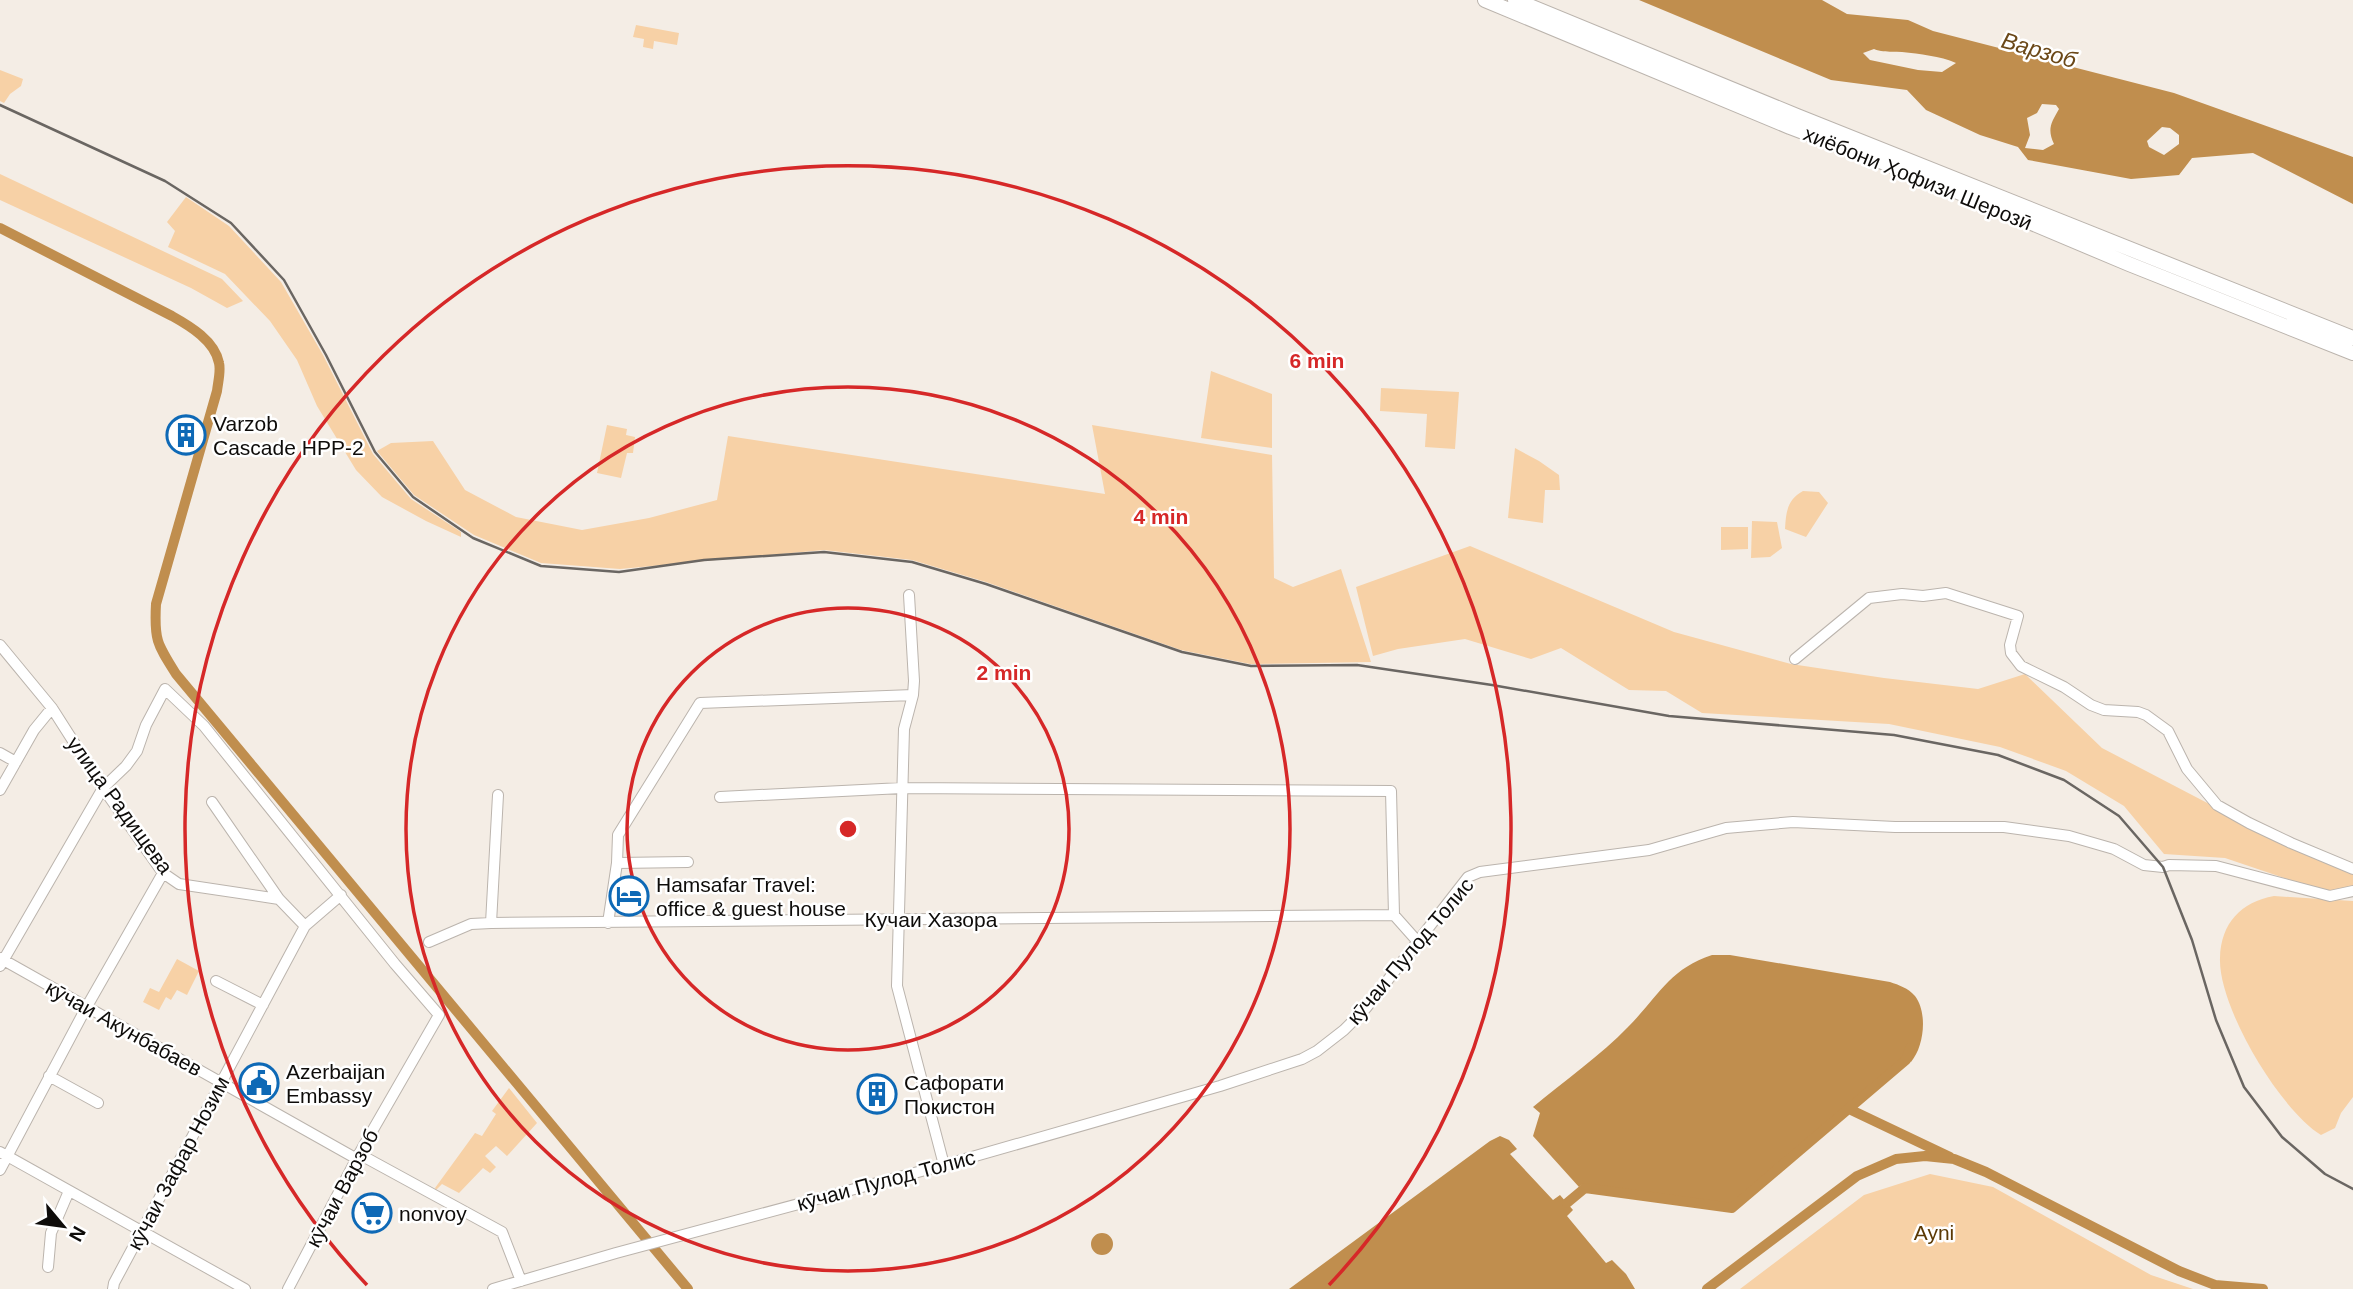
<svg xmlns="http://www.w3.org/2000/svg" width="2353" height="1289" viewBox="0 0 2353 1289" font-family="Helvetica,sans-serif">
	<style>
		.green { fill: #f7d1a6 }
		.water { fill: #c08e4e; fill-rule: evenodd }
		.lines { fill: none; stroke-linecap: round; stroke-linejoin: round }
		.canal { stroke: #c08e4e; stroke-width: 10 }
		.minor-casing { stroke: #bbb4ad; stroke-width: 12 }
		.major-casing { stroke: #bbb4ad; stroke-width: 16 }
		.minor { stroke: #fff; stroke-width: 10 }
		.major { stroke: #fff; stroke-width: 14 }
		.rail { stroke: #6a6662; stroke-width: 2.5 }
		.ring { fill: none; stroke: #d62828; stroke-width: 3.5 }
		.labels { text-anchor: middle; dominant-baseline: central; stroke-width: 5; stroke-linejoin: round; paint-order: stroke }
		.street-label { font-size: 21px; fill: #0e0c0a; stroke: #fff }
		.poi-label { font-size: 21px; fill: #0e0c0a; stroke: #fff; text-anchor: start }
		.park-label { font-size: 21px; fill: #5b3904; stroke: #fff }
		.water-label { font-size: 23px; font-style: italic; fill: #6b4818; stroke: #fff }
		.centre { fill: #d62828; stroke: #fff; stroke-width: 3.5 }
		.ring-label { font-size: 21px; text-anchor: middle; font-weight: bold; fill: #d62828; stroke: #fff; stroke-width: 5; stroke-linejoin: round; paint-order: stroke }
	</style>
	<rect width="100%" height="100%" fill="#f4ede5"/>
	<path class="green" d="M636,25L679,33L677,45L654,41L653,49L643,47L644,39L633,37Z
		M0,70L23,79L21,86L10,94L4,103L0,101Z
		M0,174L222,279L243,301L227,308L191,288L0,200Z
		M186,197L229,226L281,282L323,355L373,454L411,499L461,532V537L426,521L382,497L356,470L317,406L297,360L270,321L225,274L168,247L175,231L167,222Z
		M1211,371L1272,394V448L1201,438Z
		M1381,388L1459,392L1455,449L1425,447L1427,414L1380,411Z
		M607,425L627,429L626,435L635,437L633,453H627L621,478L597,473Z
		M1092,425L1272,455L1274,578L1293,587L1341,569L1371,662L1250,664L1181,650L986,582L912,560L824,550L620,569L541,563L474,535L414,495L377,451L391,443L433,441L465,490L516,517L582,530L649,518L717,500L728,436L1105,494Z
		M1515,448L1539,461L1559,475L1560,490H1545L1543,523L1508,518Z
		M1803,491L1819,492L1828,503L1806,537L1785,529C1786,512 1787,500 1803,491Z
		M1752,521L1777,522L1782,548L1770,557L1751,558Z
		M1721,527H1748V549L1721,550Z
		M1470,546L1674,632L1791,664L1884,678L1978,689L2025,674L2102,748L2215,807L2353,872V887L2329,893L2225,858L2164,854L2124,806L2066,771L2000,747L1889,724L1702,713L1666,691L1629,690L1561,648L1531,659L1465,639L1398,649L1373,656L1356,587Z
		M2274,896L2353,901V1097L2341,1113L2335,1128L2321,1135C2280,1110 2218,1007 2220,958C2221,923 2241,902 2274,896Z
		M177,959L199,971L187,995L177,990L171,1000L166,997L159,1010L143,1002L150,988L159,992Z
		M509,1088L537,1123L507,1156L496,1146L485,1156L496,1167L490,1173L483,1168L459,1193L442,1184L436,1190L435,1188L475,1133L482,1136L496,1114L492,1111Z
		M1930,1174L1993,1187L2151,1275L2193,1289H1740L1864,1195Z"/>
	<path class="water" d="M1639,0H1822L1847,14L1908,20L1933,31L2174,93L2353,157V204L2253,153L2192,158L2179,175L2131,179L2028,160L2018,147L1980,135L1926,110L1907,90L1831,80ZM1874,49C1884,53 1891,51 1902,52C1920,54 1940,56 1956,63L1942,72L1918,70L1870,60L1863,53ZM2042,104L2056,105L2059,109C2051,123 2047,129 2054,144L2043,150L2025,148L2030,135L2027,118L2037,113ZM2162,127L2170,128L2179,135V144L2164,155L2149,147L2147,141Z
		M1712,955H1730L1890,982C1899,985 1908,988 1915,996C1928,1013 1924,1047 1911,1062L1905,1058L1730,1205L1583,1184L1579,1187L1533,1136L1540,1113L1533,1107C1564,1081 1601,1055 1628,1027C1658,997 1669,969 1712,955Z
		M1500,1136L1509,1140L1517,1149L1510,1154L1553,1200L1560,1195L1573,1210L1567,1216L1606,1263L1612,1260L1626,1274L1635,1289H1289L1490,1141Z
		M1091 1244a11 11 0 1 1 22 0a11 11 0 1 1-22 0Z"/>
	<g class="lines">
		<path class="canal" d="M0,228L172,316C190,326 215,341 219,363C221,371 218,382 217,391L156,604C154,640 157,644 176,674L688,1289
			M1849,1109L1950,1157
			M1567,1203L1585,1188L1732,1208L1906,1060L1910,1048
			M1707,1289L1857,1176L1896,1159L1925,1156L1954,1159L1986,1172L2179,1271L2215,1285L2263,1289"/>
		<g class="minor-casing">
			<path id="minor" d="M909,595L914,681L913,695L904,729L897,986L944,1165
				M0,645L52,708L103,788L163,873L179,884L279,899
				M1795,659L1869,598L1902,594L1923,596L1946,593L2018,616L2010,645L2011,653L2021,666L2064,687L2091,705L2104,710L2138,712L2146,715L2168,731L2187,769L2217,805L2249,823L2291,843L2353,869
				M0,753L16,762
				M0,790L34,730L52,708
				M720,797L902,788L1391,791L1394,915L1418,942
				M212,802L279,899L305,926
				M617,863L688,862
				M491,923L498,795
				M608,923L617,863L618,835L700,703L913,695
				M429,942L471,924L491,923L1394,915
				M0,958L357,1159
				M0,966L103,788L126,766L137,751L146,725L165,689L204,726L395,964L439,1015L359,1154L288,1289
				M216,981L263,1005
				M49,1076L98,1103
				M0,1152L245,1289
				M359,1154L502,1232L521,1281
				M0,1170L86,1008L163,873
				M48,1267L51,1233L69,1191
				M113,1289L114,1283L305,926L341,895
				M493,1289L616,1253L944,1165L1220,1086L1302,1059L1317,1051L1344,1030L1366,1008L1468,877L1480,872L1649,850L1726,828L1793,822L1895,827H2004L2069,836L2114,849L2144,865L2163,867L2169,865L2216,866L2330,896L2353,891"/>
		</g>
		<g class="major-casing">
			<path id="major" d="M1485,0L1790,127L1927,179L2129,264L2353,353
				M1515,0L1797,116L2353,338"/>
		</g>
		<use href="#minor" class="minor"/>
		<use href="#major" class="major"/>
		<path class="rail" d="M0,105L165,181L231,223L284,280L326,355L375,452L413,497L473,538L541,566L619,572L704,560L824,552L912,562L986,584L1182,652L1251,666L1357,665L1492,685L1669,716L1894,735L1998,755L2064,780L2119,816L2163,867L2192,940L2216,1020L2244,1087L2282,1137L2325,1174L2353,1189"/>
	</g>
	<g class="ring">
		<circle cx="848" cy="829" r="221"/>
		<circle cx="848" cy="829" r="442"/>
		<path d="M367 1285A663 663 0 1 1 1329 1285"/>
	</g>
	<defs>
		<g id="building-ring" transform="scale(2.0125)"><circle r="9.5" fill="#fff" stroke="#0e69b6" stroke-width="1.5"/><path d="M-4-6H4V6H1V3H-1V6H-4ZM-2.5-4.3h1.7v1.8h-1.7ZM.8-4.3h1.7v1.8H.8ZM-2.5-1h1.7V.8h-1.7ZM.8-1h1.7V.8H.8Z" fill="#0e69b6"/></g>
		<g id="hotel-ring" transform="scale(2.0125)"><circle r="9.5" fill="#fff" stroke="#0e69b6" stroke-width="1.5"/><path d="M-6-4.5h1.5V1H6V5H4.5V3h-9V5H-6ZM-4 0a1.8 1.8 0 1 1 3.6 0ZM.5 0V-2.5h3Q6-2.5 6 0Z" fill="#0e69b6"/></g>
		<g id="civic-ring" transform="scale(2.0125)"><circle r="9.5" fill="#fff" stroke="#0e69b6" stroke-width="1.5"/><path d="M-.6-6.5H3V-4.5H.6V-3L4-1V1h2V6H-6V1h2V-1L-.6-3ZM-1.2 2.5V6h2.4V2.5Z" fill="#0e69b6"/></g>
		<g id="supermarket-ring" transform="scale(2.0125)"><circle r="9.5" fill="#fff" stroke="#0e69b6" stroke-width="1.5"/><path d="M-6-5.5h2.5l.6 2H6L4.5 2H-2.5L-4.4-4H-6ZM-1.5 3.2a1.3 1.3 0 1 0 .1 0ZM3 3.2a1.3 1.3 0 1 0 .1 0Z" fill="#0e69b6"/></g>
	</defs>
	<g fill-rule="evenodd">
		<use href="#building-ring" x="186" y="435"/>
		<use href="#hotel-ring" x="629" y="896"/>
		<use href="#civic-ring" x="259" y="1083"/>
		<use href="#building-ring" x="877" y="1094"/>
		<use href="#supermarket-ring" x="372" y="1213"/>
	</g>
	<g class="labels">
		<g class="street-label">
			<text transform="translate(1918 178) rotate(22)">хиёбони Ҳофизи Шерозӣ</text>
			<text transform="translate(120 805) rotate(54)">улица Радищева</text>
			<text x="931" y="919">Кучаи Хазора</text>
			<text transform="translate(1410 951) rotate(-50)">кӯчаи Пулод Толис</text>
			<text transform="translate(124 1028) rotate(29)">кӯчаи Акунбабаев</text>
			<text transform="translate(178 1163) rotate(-62)">кӯчаи Зафар Нозим</text>
			<text transform="translate(886 1180) rotate(-15)">кӯчаи Пулод Толис</text>
			<text transform="translate(342 1188) rotate(-62)">кӯчаи Варзоб</text>
		</g>
		<g class="poi-label">
			<text x="213" y="423">Varzob<tspan x="213" dy="24">Cascade HPP-2</tspan></text>
			<text x="656" y="884">Hamsafar Travel:<tspan x="656" dy="24">office &amp; guest house</tspan></text>
			<text x="286" y="1071">Azerbaijan<tspan x="286" dy="24">Embassy</tspan></text>
			<text x="904" y="1082">Сафорати<tspan x="904" dy="24">Покистон</tspan></text>
			<text x="399" y="1213">nonvoy</text>
		</g>
		<g class="park-label">
			<text x="1934" y="1232">Ayni</text>
		</g>
		<g class="water-label">
			<text transform="translate(2039 50) rotate(16)">Варзоб</text>
		</g>
	</g>
	<circle cx="848" cy="829" r="10" class="centre"/>
	<g class="ring-label">
		<text x="1317" y="368">6 min</text>
		<text x="1161" y="524">4 min</text>
		<text x="1004" y="680">2 min</text>
	</g>
	<g transform="translate(63 1226) rotate(119)" stroke="#ffffff" stroke-width="5" paint-order="stroke">
	<path d="M0-5L12 26L0 18L-12 26Z" fill="#0e0c0a"/>
	<text y="-10" font-size="19" font-weight="bold" text-anchor="middle" fill="#0e0c0a">N</text>
	</g>
</svg>
